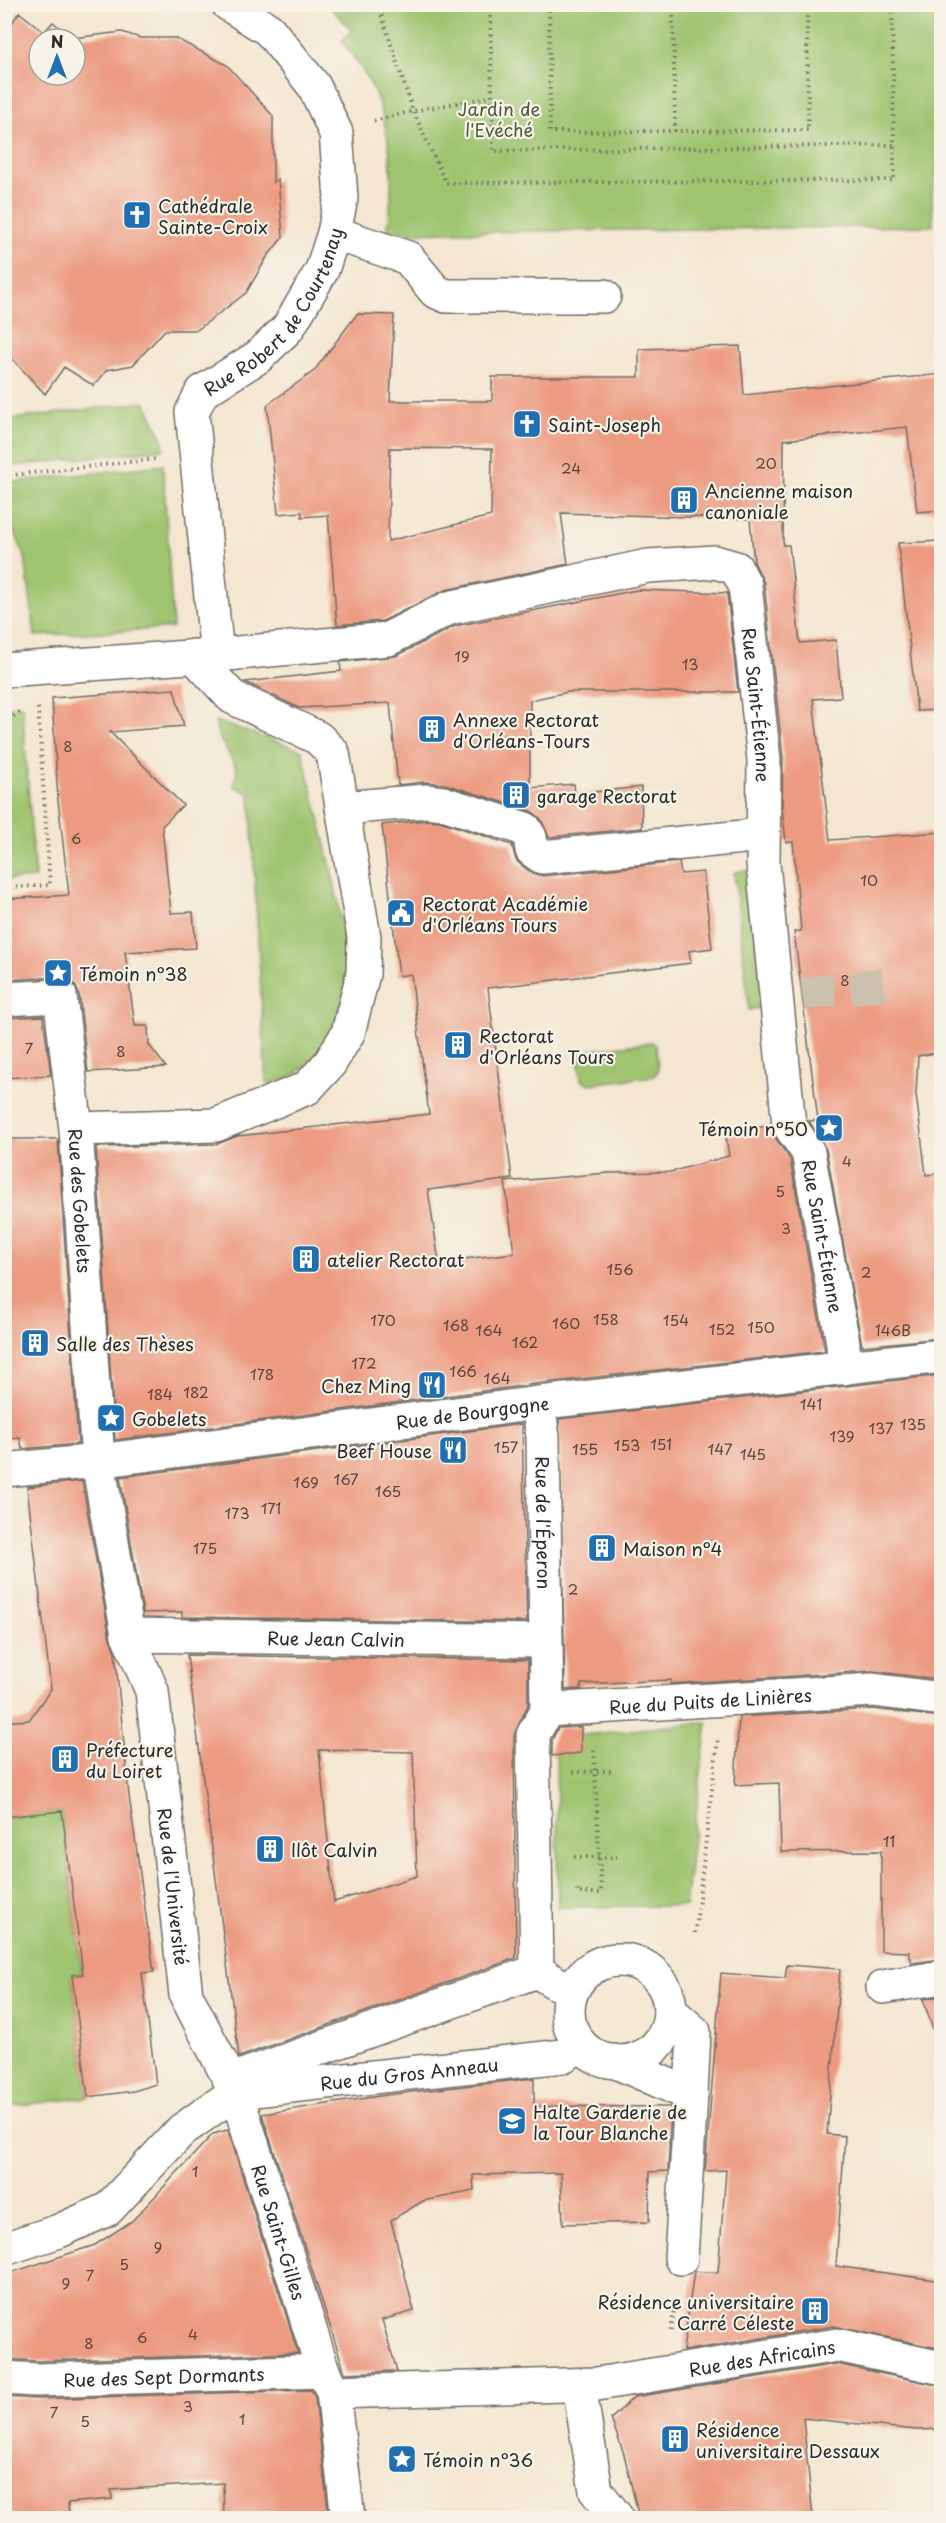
<svg xmlns="http://www.w3.org/2000/svg" width="946" height="2523" viewBox="0 0 946 2523" font-family="'Playpen Sans',sans-serif">
	<style>
		.green { fill: #9fc46f; stroke: #65784d; stroke-width: 1.5 }
		.building { fill: #ec9a80; fill-rule: evenodd }
		.lines { fill: none; stroke-linecap: round; stroke-linejoin: round }
		.minor-tunnel { stroke: #ccc1af; stroke-width: 33; stroke-dasharray: 33 16; stroke-linecap: butt }
		.minor-casing { stroke: #716c65; stroke-width: 36 }
		.path { stroke: #716c65; stroke-width: 4; stroke-dasharray: 1.5 4.5; stroke-linecap: butt }
		.minor { stroke: #fff; stroke-width: 33 }
		.labels { text-anchor: middle; dominant-baseline: central; stroke-width: 4.5; stroke-linejoin: round; paint-order: stroke }
		.number-label { font-size: 15px; fill: #5b4740 }
		.park-label { font-size: 18px; fill: #4e593f; stroke: #f7f3e8 }
		.poi-label { font-size: 18px; fill: #2b2b2b; stroke: #f7f3e8; text-anchor: start }
		.street-label { font-size: 18px; fill: #2b2b2b; stroke: #f7f3e8 }
	</style>
	<rect width="100%" height="100%" fill="#f7f3e8"/>
	<filter id="ink" filterUnits="userSpaceOnUse"><feTurbulence type="fractalNoise" baseFrequency=".0167" numOctaves="2"/><feDisplacementMap in="SourceGraphic" scale="12" xChannelSelector="R" yChannelSelector="G"/><feConvolveMatrix kernelMatrix="1 2 1 2 8 2 1 2 1" color-interpolation-filters="sRGB"/></filter>
	<filter id="wash" filterUnits="userSpaceOnUse"><feTurbulence type="fractalNoise" baseFrequency=".008" numOctaves="4" result="noise"/><feDisplacementMap in="SourceGraphic" scale="24" xChannelSelector="R" yChannelSelector="G"/><feGaussianBlur stdDeviation="1.35" result="paint"/><feColorMatrix in="noise" values="0 0 0 0 0 0 0 0 0 0 0 0 0 0 0 0 0 1.4 0 .05"/><feComposite in="paint" operator="in"/></filter>
	<g filter="url(#wash)">
		<rect width="100%" height="100%" fill="#f4e6d0"/>
		<path class="green" d="M328,5H932L941,88V164L938,165L932,193L933,226L387,233C395,184 393,129 370,83C363,68 351,54 342,41L352,30Z
			M145,402L162,437L164,449L5,467V420Z
			M163,465L173,628L35,636L25,557L15,533L5,518V483Z
			M22,706L35,878L5,880V707Z
			M215,721L302,750C316,807 332,863 341,921C345,943 349,966 345,989C342,1008 334,1024 325,1040C311,1066 296,1079 266,1084L250,794L234,786L237,769L218,735Z
			M746,870L750,873L762,1007L749,1010L734,872Z
			M652,1042L656,1046L658,1071L654,1076L590,1084L581,1080L578,1058L585,1051Z
			M707,1722L685,1906L558,1907L556,1738Z
			M62,1811L82,1974L72,1975L88,2097L5,2107L4,1817Z"/>
		<g id="blocks">
			<path class="building" d="M19,12L44,32L53,22L73,38L122,32L140,38H175L227,65L273,116V183L278,179L283,237L267,257L246,293L197,330H165L133,365L107,370L94,386L64,367L45,394L4,350V36ZM39,39H75V75H39Z
				M357,314L394,315L390,401H492V377H639V349L740,346L744,395L942,374V510L917,512L907,427L784,440L783,545H789L800,643L836,640L841,697L813,699L830,840L942,832V1052L918,1056L916,1094L926,1175L942,1173V1338L862,1346L826,1149L809,1121L818,1120L794,932L801,931L793,842H786L782,806L783,758L764,583L754,562L750,519L561,513L568,564L445,590L383,621L337,625L328,515L302,517V512L278,514L267,405L314,371ZM390,448L492,449L491,516L388,541Z
				M942,541V710L917,711L898,543Z
				M637,590L727,593L738,692H568L530,700V788L574,784L575,794L641,787L642,828L549,837L541,819L531,811L445,784L424,782L398,785L390,703L299,708L245,682L341,671L340,662L396,656L455,626Z
				M174,689L184,726L110,732L183,805L162,826L171,913L193,912L196,948L125,952L135,1026H148L149,1045L166,1067L88,1072L79,994L75,985L60,977L4,980V899L69,895L58,800L52,698Z
				M426,820L439,821L512,845L516,860L521,865L532,873L543,876L679,862L681,874L703,872L712,948L689,951L691,963L488,988L512,1179L428,1190L439,1262L514,1253L505,1182L608,1173L670,1172L729,1156L725,1131L770,1126L774,1136L790,1159L825,1351L536,1384L115,1440L96,1147L217,1144L238,1136L429,1114L411,974L399,976L382,825Z
				M43,1016L51,1075L4,1078V1018Z
				M4,1139H58L78,1444L22,1449L20,1438L4,1439Z
				M942,1375V1680L872,1671L670,1684L671,1680L581,1684V1689L565,1690L559,1419Z
				M522,1424L527,1622L182,1617V1612L143,1613L120,1477Z
				M82,1481L110,1638L115,1652L129,1796L154,1972L142,1973L156,2084L134,2091L88,2097L72,1975L83,1974L62,1811L4,1817V1722L29,1720L51,1689L27,1487Z
				M187,1655L528,1660V1705L514,1735L516,1958L239,2057ZM319,1750L413,1752L417,1876L334,1902Z
				M872,1709L942,1717V1959L912,1963L909,1952L881,1951V1851L781,1852L779,1783L735,1785L739,1717Z
				M581,1727V1753L552,1756V1740L558,1728Z
				M787,1965L840,1969L827,2134L845,2136L836,2266L942,2281V2349L834,2326L683,2351L694,2271L718,2273L726,2170L705,2171L721,1973L785,1978Z
				M942,1996V2029L933,2030L923,1999Z
				M534,2078V2106L671,2107L668,2171L650,2172L649,2222L563,2224L561,2173L473,2175L474,2191L423,2201L391,2220L414,2311L382,2320L397,2371L345,2373L262,2114L386,2095Z
				M228,2130L298,2353L36,2361L4,2359V2275L95,2245L132,2221L213,2134Z
				M836,2364L942,2386V2429L916,2430L803,2418L813,2518H639L624,2454L611,2419L634,2397Z
				M311,2390L315,2397L329,2518H224L223,2483L111,2490L112,2499L68,2503L69,2518H4V2397L37,2399Z"/>
		</g>
	</g>
	<g filter="url(#ink)">
		<use href="#blocks" fill-opacity="0" stroke="#716c65" stroke-width="1.5"/>
		<g class="lines">
			<path class="minor-tunnel" d="M802,994L890,983"/>
			<g class="minor-casing">
				<g id="minor">
					<path d="M334,233L408,258L435,291L446,296H604"/>
					<path id="s1" d="M217,655L192,412L202,392L258,357L288,328L322,270L334,233L341,198L336,133L314,86L269,30L228,4"/>
					<path id="s2" d="M4,670L217,655L388,639L449,608L648,566L715,562L736,568L745,585L764,760L763,864L789,1125L808,1152L843,1343L844,1368"/>
					<path d="M342,808L426,801L443,803L525,829L530,837L532,850L542,857L763,835"/>
					<path id="s3" d="M4,999L60,996L76,1129L98,1461L128,1635L152,1691L186,1995L236,2092L323,2371L333,2392L597,2384L837,2345L942,2368"/>
					<path d="M76,1129L216,1125L307,1088L330,1063L348,1033L363,974L364,937L333,753L318,738L232,697L194,656"/>
					<path id="s4" d="M538,1403L543,1437L547,1710L873,1690L942,1699"/>
					<path id="s5" d="M4,1470L98,1461L538,1403L942,1356"/>
					<path id="s6" d="M128,1635L544,1641"/>
					<path d="M547,1710L533,1735L537,1971L556,1983"/>
					<circle cx="619" cy="2011" r="51"/>
					<path d="M883,1987L942,1977"/>
					<path d="M670,2011L694,2032L691,2095"/>
					<path d="M614,2061L691,2095L681,2258"/>
					<path d="M231,2080L537,1971"/>
					<path id="s7" d="M4,2249L59,2231L108,2209L182,2130L236,2092L563,2056L581,2045"/>
					<path id="s8" d="M4,2378L36,2380L323,2371"/>
					<path d="M579,2385L596,2491L617,2518"/>
					<path d="M333,2392L348,2518"/>
				</g>
			</g>
			<path class="path" d="M378,4L413,111L446,183L894,180V145
				M490,4L493,151L894,145L892,4
				M549,4L550,132L808,130L807,4
				M673,4L675,131
				M374,121L413,111L490,97
				M4,476L156,459
				M4,724L21,711
				M4,888L50,885L38,708
				M573,1772L613,1771
				M574,1857H617
				M577,1890V1893H601L594,1749H597
				M695,1933L718,1739
				M671,2331L676,2297"/>
			<use href="#minor" class="minor"/>
		</g>
	</g>
	<defs>
		<g id="church-square" transform="scale(1.5)"><rect x="-9" y="-9" width="18" height="18" rx="4" fill="#1f6fb2" stroke="#f7f3e8"/><path d="M-1.2-6h2.4v3.5h3.3v2.4h-3.3V6h-2.4V-.1h-3.3v-2.4h3.3Z" fill="#fff"/></g>
		<g id="building-square" transform="scale(1.5)"><rect x="-9" y="-9" width="18" height="18" rx="4" fill="#1f6fb2" stroke="#f7f3e8"/><path d="M-4-6H4V6H1V3H-1V6H-4ZM-2.5-4.3h1.7v1.8h-1.7ZM.8-4.3h1.7v1.8H.8ZM-2.5-1h1.7V.8h-1.7ZM.8-1h1.7V.8H.8Z" fill="#fff"/></g>
		<g id="civic-square" transform="scale(1.5)"><rect x="-9" y="-9" width="18" height="18" rx="4" fill="#1f6fb2" stroke="#f7f3e8"/><path d="M-.6-6.5H3V-4.5H.6V-3L4-1V1h2V6H-6V1h2V-1L-.6-3ZM-1.2 2.5V6h2.4V2.5Z" fill="#fff"/></g>
		<g id="sight-square" transform="scale(1.5)"><rect x="-9" y="-9" width="18" height="18" rx="4" fill="#1f6fb2" stroke="#f7f3e8"/><path d="M0-6L1.8-2.2L6-1.7L2.9 1.2L3.7 5.4L0 3.3L-3.7 5.4L-2.9 1.2L-6-1.7L-1.8-2.2Z" fill="#fff"/></g>
		<g id="restaurant-square" transform="scale(1.5)"><rect x="-9" y="-9" width="18" height="18" rx="4" fill="#1f6fb2" stroke="#f7f3e8"/><path d="M-5-6h1v4h1v-4h1v4h1v-4h1v5L-1.5 .5V6h-2V.5L-5-1ZM5-6V6H3V1.5H1.5Q1.5-4 5-6Z" fill="#fff"/></g>
		<g id="school-square" transform="scale(1.5)"><rect x="-9" y="-9" width="18" height="18" rx="4" fill="#1f6fb2" stroke="#f7f3e8"/><path d="M0-5L7-2L0 1L-7-2ZM-4 1L0 2.5L4 1V4Q0 6-4 4Z" fill="#fff"/></g>
	</defs>
	<g fill-rule="evenodd">
		<use href="#church-square" x="137" y="215"/>
		<use href="#church-square" x="527" y="424"/>
		<use href="#building-square" x="684" y="500"/>
		<use href="#building-square" x="432" y="729"/>
		<use href="#building-square" x="516" y="795"/>
		<use href="#civic-square" x="401" y="913"/>
		<use href="#sight-square" x="58" y="973"/>
		<use href="#building-square" x="458" y="1045"/>
		<use href="#sight-square" x="829" y="1128"/>
		<use href="#building-square" x="306" y="1259"/>
		<use href="#building-square" x="35" y="1343"/>
		<use href="#restaurant-square" x="432" y="1385"/>
		<use href="#sight-square" x="111" y="1418"/>
		<use href="#restaurant-square" x="453" y="1450"/>
		<use href="#building-square" x="602" y="1548"/>
		<use href="#building-square" x="65" y="1759"/>
		<use href="#building-square" x="270" y="1849"/>
		<use href="#school-square" x="512" y="2121"/>
		<use href="#building-square" x="815" y="2311"/>
		<use href="#building-square" x="675" y="2439"/>
		<use href="#sight-square" x="402" y="2459"/>
	</g>
	<g class="labels">
		<g class="number-label">
			<text x="766" y="462">20</text>
			<text x="571" y="467">24</text>
			<text x="462" y="655">19</text>
			<text x="690" y="663">13</text>
			<text x="68" y="745">8</text>
			<text x="76" y="837">6</text>
			<text x="869" y="879">10</text>
			<text x="845" y="979">8</text>
			<text x="29" y="1047">7</text>
			<text x="121" y="1050">8</text>
			<text x="847" y="1160">4</text>
			<text x="780" y="1190">5</text>
			<text x="786" y="1227">3</text>
			<text x="620" y="1268">156</text>
			<text x="866" y="1271">2</text>
			<text x="606" y="1318">158</text>
			<text x="383" y="1319">170</text>
			<text x="676" y="1319">154</text>
			<text x="566" y="1322">160</text>
			<text x="456" y="1324">168</text>
			<text x="761" y="1326">150</text>
			<text x="722" y="1328">152</text>
			<text x="489" y="1329">164</text>
			<text x="893" y="1329">146B</text>
			<text x="525" y="1341">162</text>
			<text x="364" y="1362">172</text>
			<text x="463" y="1370">166</text>
			<text x="262" y="1373">178</text>
			<text x="497" y="1377">164</text>
			<text x="196" y="1391">182</text>
			<text x="160" y="1393">184</text>
			<text x="811" y="1403">141</text>
			<text x="913" y="1423">135</text>
			<text x="881" y="1427">137</text>
			<text x="842" y="1435">139</text>
			<text x="661" y="1443">151</text>
			<text x="627" y="1444">153</text>
			<text x="506" y="1446">157</text>
			<text x="585" y="1448">155</text>
			<text x="720" y="1448">147</text>
			<text x="753" y="1453">145</text>
			<text x="346" y="1478">167</text>
			<text x="306" y="1481">169</text>
			<text x="388" y="1490">165</text>
			<text x="271" y="1507">171</text>
			<text x="237" y="1512">173</text>
			<text x="205" y="1547">175</text>
			<text x="573" y="1588">2</text>
			<text x="889" y="1840">11</text>
			<text x="195" y="2170">1</text>
			<text x="158" y="2246">9</text>
			<text x="124" y="2263">5</text>
			<text x="90" y="2274">7</text>
			<text x="66" y="2282">9</text>
			<text x="193" y="2333">4</text>
			<text x="142" y="2336">6</text>
			<text x="89" y="2342">8</text>
			<text x="188" y="2405">3</text>
			<text x="54" y="2411">7</text>
			<text x="242" y="2418">1</text>
			<text x="85" y="2420">5</text>
		</g>
		<g class="park-label">
			<text x="499" y="108">Jardin de<tspan x="499" dy="21">l'Evéché</tspan></text>
		</g>
		<g class="poi-label">
			<text x="158" y="205">Cathédrale<tspan x="158" dy="21">Sainte-Croix</tspan></text>
			<text x="548" y="424">Saint-Joseph</text>
			<text x="705" y="490">Ancienne maison<tspan x="705" dy="21">canoniale</tspan></text>
			<text x="453" y="719">Annexe Rectorat<tspan x="453" dy="21">d'Orléans-Tours</tspan></text>
			<text x="537" y="795">garage Rectorat</text>
			<text x="422" y="903">Rectorat Académie<tspan x="422" dy="21">d'Orléans Tours</tspan></text>
			<text x="79" y="973">Témoin n°38</text>
			<text x="479" y="1035">Rectorat<tspan x="479" dy="21">d'Orléans Tours</tspan></text>
			<text x="808" y="1128" text-anchor="end">Témoin n°50</text>
			<text x="327" y="1259">atelier Rectorat</text>
			<text x="56" y="1343">Salle des Thèses</text>
			<text x="411" y="1385" text-anchor="end">Chez Ming</text>
			<text x="132" y="1418">Gobelets</text>
			<text x="432" y="1450" text-anchor="end">Beef House</text>
			<text x="623" y="1548">Maison n°4</text>
			<text x="86" y="1749">Préfecture<tspan x="86" dy="21">du Loiret</tspan></text>
			<text x="291" y="1849">Ilôt Calvin</text>
			<text x="533" y="2111">Halte Garderie de<tspan x="533" dy="21">la Tour Blanche</tspan></text>
			<text x="794" y="2301" text-anchor="end">Résidence universitaire<tspan x="794" dy="21">Carré Céleste</tspan></text>
			<text x="696" y="2429">Résidence<tspan x="696" dy="21">universitaire Dessaux</tspan></text>
			<text x="423" y="2459">Témoin n°36</text>
		</g>
		<g class="street-label">
			<text stroke="none"><textPath href="#s1" startOffset="378">Rue Robert de Courtenay</textPath></text>
			<text stroke="none"><textPath href="#s2" startOffset="886">Rue Saint-Étienne</textPath></text>
			<text stroke="none"><textPath href="#s3" startOffset="262">Rue des Gobelets</textPath></text>
			<text stroke="none"><textPath href="#s2" startOffset="1426">Rue Saint-Étienne</textPath></text>
			<text stroke="none"><textPath href="#s5" startOffset="472">Rue de Bourgogne</textPath></text>
			<text stroke="none"><textPath href="#s4" startOffset="120">Rue de l'Éperon</textPath></text>
			<text stroke="none"><textPath href="#s6" startOffset="208">Rue Jean Calvin</textPath></text>
			<text stroke="none"><textPath href="#s4" startOffset="471">Rue du Puits de Linières</textPath></text>
			<text stroke="none"><textPath href="#s3" startOffset="957">Rue de l'Université</textPath></text>
			<text stroke="none"><textPath href="#s7" startOffset="460">Rue du Gros Anneau</textPath></text>
			<text stroke="none"><textPath href="#s3" startOffset="1322">Rue Saint-Gilles</textPath></text>
			<text stroke="none"><textPath href="#s3" startOffset="1922">Rue des Africains</textPath></text>
			<text stroke="none"><textPath href="#s8" startOffset="160">Rue des Sept Dormants</textPath></text>
		</g>
	</g>
	<rect width="946" height="2523" fill="none" stroke="#f7f3e8" stroke-width="24"/>
	<g transform="translate(57 57)"><circle r="28" fill="#f7f3e8" stroke="#a5a39c" stroke-width="1.5"/>
	<path d="M0-4.5L10 22L0 15L-10 22Z" fill="#1f6fb2"/>
	<text y="-9" font-size="16" font-weight="bold" text-anchor="middle" fill="#2b2b2b">N</text>
	</g>
</svg>
